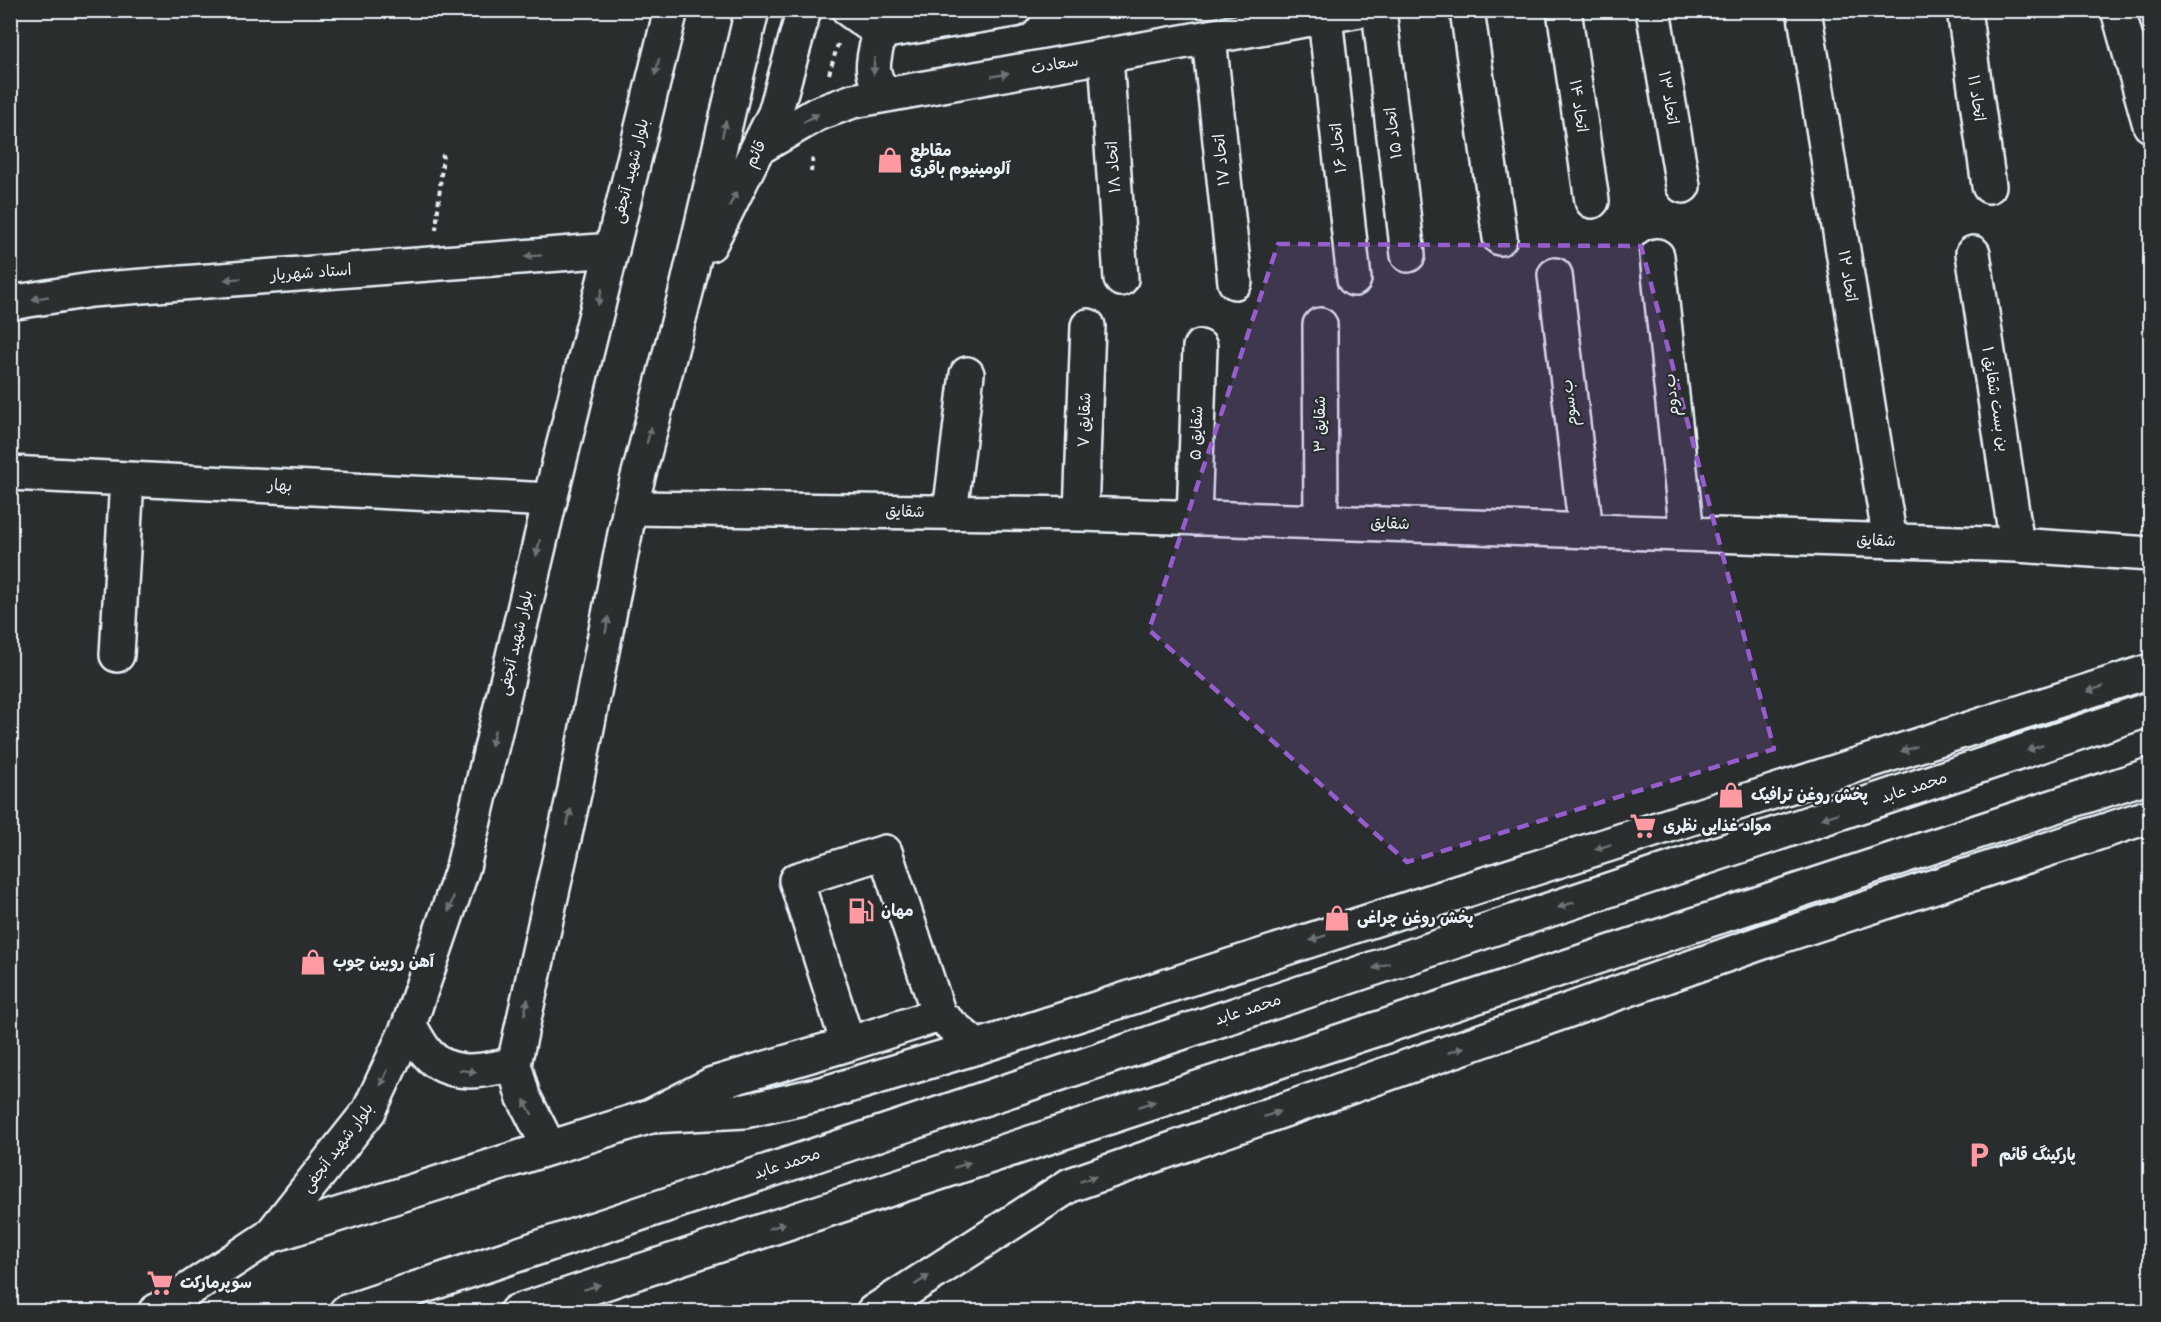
<svg xmlns="http://www.w3.org/2000/svg" width="2161" height="1322" viewBox="0 0 2161 1322" font-family="'Balsamiq Sans','Playpen Sans Arabic',sans-serif">
	<style>
		.lines { fill: none; stroke-linecap: round; stroke-linejoin: round }
		.minor-casing { stroke: #e8f1f8; stroke-width: 38 }
		.major-casing { stroke: #e8f1f8; stroke-width: 38 }
		.path { stroke: #e8f1f8; stroke-width: 4; stroke-dasharray: 4.5 4.5; stroke-linecap: butt }
		.minor { stroke: #2a2d2e; stroke-width: 33 }
		.major { stroke: #2a2d2e; stroke-width: 33 }
		.oneway { fill: #6c7275 }
		.marked { fill: #965dcd; fill-opacity: 0.2; stroke: #965dcd; stroke-width: 4.5; stroke-dasharray: 12 8; stroke-linejoin: round }
		.labels { text-anchor: middle; dominant-baseline: central; stroke-width: 4.5; stroke-linejoin: round; paint-order: stroke }
		.street-label { font-size: 16px; fill: #e8f1f8; stroke: #2a2d2e }
		.poi-label { font-size: 16px; font-weight: bold; fill: #e8f1f8; stroke: #2a2d2e; text-anchor: start }
	</style>
	<rect width="100%" height="100%" fill="#2a2d2e"/>
	<filter id="ink" filterUnits="userSpaceOnUse"><feTurbulence type="fractalNoise" baseFrequency=".0167" numOctaves="2"/><feDisplacementMap in="SourceGraphic" scale="12" xChannelSelector="R" yChannelSelector="G"/><feConvolveMatrix kernelMatrix="1 2 1 2 8 2 1 2 1" color-interpolation-filters="sRGB"/></filter>
	<g filter="url(#ink)">
		<g class="lines">
			<g class="minor-casing">
				<path id="minor" d="M849,10L880,32L1014,10
					M1379,10L1408,255
					M1467,10L1500,238
					M1564,10L1592,201
					M1653,10L1683,186
					M1804,10L1890,541
					M1964,10L1989,186
					M2118,10L2150,125
					M1325,17L1354,279
					M880,32C874,58 866,74 887,95
					M1209,38L1235,282
					M1106,56L1121,279
					M760,147L817,114L853,101L1360,10
					M1973,253L2017,545
					M1657,256L1687,534
					M1555,275L1586,531
					M10,303L91,290L612,250
					M1320,325L1321,522
					M10,473L550,500
					M630,508L1081,514L2017,545L2150,554
					M950,513L967,374
					M1081,514L1088,326
					M1194,518L1200,347
					M117,655L127,479
					M848,1044L939,1015
					M651,1116L713,1084L848,1044L796,880L885,852L939,1015L977,1047"/>
			</g>
			<g class="major-casing">
				<path id="major" d="M710,244L775,113L804,10
					M409,1025C415,1034 420,1045 427,1053C449,1079 485,1071 514,1064
					M549,1147L523,1096L514,1064L575,789L630,508L687,288L752,10
					M270,1236L369,1111L409,1025L463,867L550,500L671,10
					M155,1312L270,1236L651,1116L745,1111L825,1093L977,1047L2150,671
					M346,1312L2150,709
					M516,1312L2150,775
					M873,1312L1070,1185L1766,941L2150,816"/>
			</g>
			<path class="path" d="M829,74L838,44
				M811,172L813,155
				M436,230L443,154"/>
			<use href="#minor" class="minor"/>
			<use href="#major" class="major"/>
		</g>
		<defs><path id="oneway-solid" d="M-6-.8H1V-3.2L6.5 0L1 3.2V.8H-6Z" transform="scale(1.5)"/></defs>
		<g class="oneway">
			<use href="#oneway-solid" transform="translate(874 66) rotate(93)"/>
			<use href="#oneway-solid" transform="translate(657 67) rotate(104)"/>
			<use href="#oneway-solid" transform="translate(1000 75) rotate(-10)"/>
			<use href="#oneway-solid" transform="translate(811 118) rotate(-28)"/>
			<use href="#oneway-solid" transform="translate(724 129) rotate(-77)"/>
			<use href="#oneway-solid" transform="translate(733 199) rotate(-63)"/>
			<use href="#oneway-solid" transform="translate(533 256) rotate(176)"/>
			<use href="#oneway-solid" transform="translate(233 279) rotate(176)"/>
			<use href="#oneway-solid" transform="translate(600 297) rotate(104)"/>
			<use href="#oneway-solid" transform="translate(40 298) rotate(170)"/>
			<use href="#oneway-solid" transform="translate(649 435) rotate(-75)"/>
			<use href="#oneway-solid" transform="translate(538 548) rotate(103)"/>
			<use href="#oneway-solid" transform="translate(607 625) rotate(-79)"/>
			<use href="#oneway-solid" transform="translate(2095 689) rotate(162)"/>
			<use href="#oneway-solid" transform="translate(493 738) rotate(103)"/>
			<use href="#oneway-solid" transform="translate(2035 748) rotate(162)"/>
			<use href="#oneway-solid" transform="translate(1909 749) rotate(162)"/>
			<use href="#oneway-solid" transform="translate(1830 816) rotate(162)"/>
			<use href="#oneway-solid" transform="translate(569 817) rotate(-77)"/>
			<use href="#oneway-solid" transform="translate(1603 847) rotate(162)"/>
			<use href="#oneway-solid" transform="translate(451 904) rotate(109)"/>
			<use href="#oneway-solid" transform="translate(1566 905) rotate(162)"/>
			<use href="#oneway-solid" transform="translate(1318 938) rotate(162)"/>
			<use href="#oneway-solid" transform="translate(1381 966) rotate(162)"/>
			<use href="#oneway-solid" transform="translate(526 1007) rotate(-78)"/>
			<use href="#oneway-solid" transform="translate(1456 1050) rotate(-19)"/>
			<use href="#oneway-solid" transform="translate(468 1071) rotate(7)"/>
			<use href="#oneway-solid" transform="translate(384 1078) rotate(115)"/>
			<use href="#oneway-solid" transform="translate(1147 1104) rotate(-18)"/>
			<use href="#oneway-solid" transform="translate(528 1107) rotate(-119)"/>
			<use href="#oneway-solid" transform="translate(1272 1114) rotate(-19)"/>
			<use href="#oneway-solid" transform="translate(962 1165) rotate(-18)"/>
			<use href="#oneway-solid" transform="translate(1088 1179) rotate(-19)"/>
			<use href="#oneway-solid" transform="translate(777 1226) rotate(-18)"/>
			<use href="#oneway-solid" transform="translate(922 1280) rotate(-33)"/>
			<use href="#oneway-solid" transform="translate(592 1287) rotate(-18)"/>
		</g>
	</g>
	<path class="marked" d="M1278,244L1641,246L1774,749L1407,862L1149,630Z"/>
	<defs>
		<g id="shop-bare" transform="scale(2.07)"><path d="M-5-2.5h2.3a2.7 3.5 0 0 1 5.4 0H5L5.5 6h-11ZM-1.5-2.5h3a1.5 2.3 0 0 0-3 0Z" fill="#ff9aa2" stroke="#2a2d2e" stroke-width="2.5" paint-order="stroke"/></g>
		<g id="supermarket-bare" transform="scale(2.07)"><path d="M-6-5.5h2.5l.6 2H6L4.5 2H-2.5L-4.4-4H-6ZM-1.5 3.2a1.3 1.3 0 1 0 .1 0ZM3 3.2a1.3 1.3 0 1 0 .1 0Z" fill="#ff9aa2" stroke="#2a2d2e" stroke-width="2.5" paint-order="stroke"/></g>
		<g id="fuel-bare" transform="scale(2.07)"><path d="M-5.5-6h7V0h2V4h1.3V-2.5L3-4.5l.8-.8L6-3V5H2.5V1h-1V6h-7ZM-4.2-4.7v3.2H.2V-4.7Z" fill="#ff9aa2" stroke="#2a2d2e" stroke-width="2.5" paint-order="stroke"/></g>
		<g id="parking-bare" transform="scale(2.07)"><path d="M-3.5-5.5H1a3.5 3.5 0 0 1 0 7H-1V5.5H-3.5ZM-1-3.4V-.6H.8a1.4 1.4 0 0 0 0-2.8Z" fill="#ff9aa2" stroke="#2a2d2e" stroke-width="2.5" paint-order="stroke"/></g>
	</defs>
	<g fill-rule="evenodd">
		<use href="#shop-bare" x="890" y="160"/>
		<use href="#shop-bare" x="1731" y="795"/>
		<use href="#supermarket-bare" x="1643" y="826"/>
		<use href="#fuel-bare" x="861" y="911"/>
		<use href="#shop-bare" x="1337" y="918"/>
		<use href="#shop-bare" x="313" y="962"/>
		<use href="#parking-bare" x="1979" y="1155"/>
		<use href="#supermarket-bare" x="160" y="1283"/>
	</g>
	<g class="labels">
		<g class="street-label">
			<text transform="translate(1055 65) rotate(-10)">سعادت</text>
			<text transform="translate(1668 98) rotate(80)">اتحاد ۱۳</text>
			<text transform="translate(1976 98) rotate(82)">اتحاد ۱۱</text>
			<text transform="translate(1578 106) rotate(82)">اتحاد ۱۴</text>
			<text transform="translate(1394 133) rotate(-97)">اتحاد ۱۵</text>
			<text transform="translate(1339 148) rotate(-96)">اتحاد ۱۶</text>
			<text transform="translate(756 154) rotate(-63)">قائم</text>
			<text transform="translate(1222 160) rotate(-96)">اتحاد ۱۷</text>
			<text transform="translate(1114 167) rotate(-94)">اتحاد ۱۸</text>
			<text transform="translate(631 171) rotate(-76)">بلوار شهید آنجفی</text>
			<text transform="translate(311 273) rotate(-4)">استاد شهریار</text>
			<text transform="translate(1847 276) rotate(81)">اتحاد ۱۲</text>
			<text transform="translate(1672 395) rotate(-96)">ب.دوم</text>
			<text transform="translate(1995 399) rotate(81)">بن بست شقایق ۱</text>
			<text transform="translate(1570 403) rotate(-97)">ب.سوم</text>
			<text transform="translate(1085 420) rotate(-88)">شقایق ۷</text>
			<text transform="translate(1320 424) rotate(-90)">شقایق ۳</text>
			<text transform="translate(1197 433) rotate(-88)">شقایق ۵</text>
			<text transform="translate(280 486) rotate(3)">بهار</text>
			<text transform="translate(905 512) rotate(1)">شقایق</text>
			<text transform="translate(1390 524) rotate(2)">شقایق</text>
			<text transform="translate(1876 541) rotate(2)">شقایق</text>
			<text transform="translate(516 643) rotate(-77)">بلوار شهید آنجفی</text>
			<text transform="translate(1914 788) rotate(-18)">محمد عابد</text>
			<text transform="translate(1248 1010) rotate(-18)">محمد عابد</text>
			<text transform="translate(338 1148) rotate(-53)">بلوار شهید آنجفی</text>
			<text transform="translate(787 1164) rotate(-18)">محمد عابد</text>
		</g>
		<g class="poi-label">
			<text x="910" y="151">مقاطع<tspan x="910" dy="18">آلومینیوم باقری</tspan></text>
			<text x="1751" y="795">پخش روغن ترافیک</text>
			<text x="1663" y="826">مواد غذایی نظری</text>
			<text x="881" y="911">مهان</text>
			<text x="1357" y="918">پخش روغن چراغی</text>
			<text x="333" y="962">آهن روبین چوب</text>
			<text x="1999" y="1155">پارکینگ قائم</text>
			<text x="180" y="1283">سوپرمارکت</text>
		</g>
	</g>
	<rect width="2161" height="1322" fill="none" stroke="#2a2d2e" stroke-width="36"/>
	<rect x="18" y="18" width="2125" height="1286" fill="none" stroke="#e8f1f8" stroke-width="2" filter="url(#ink)"/>
</svg>
